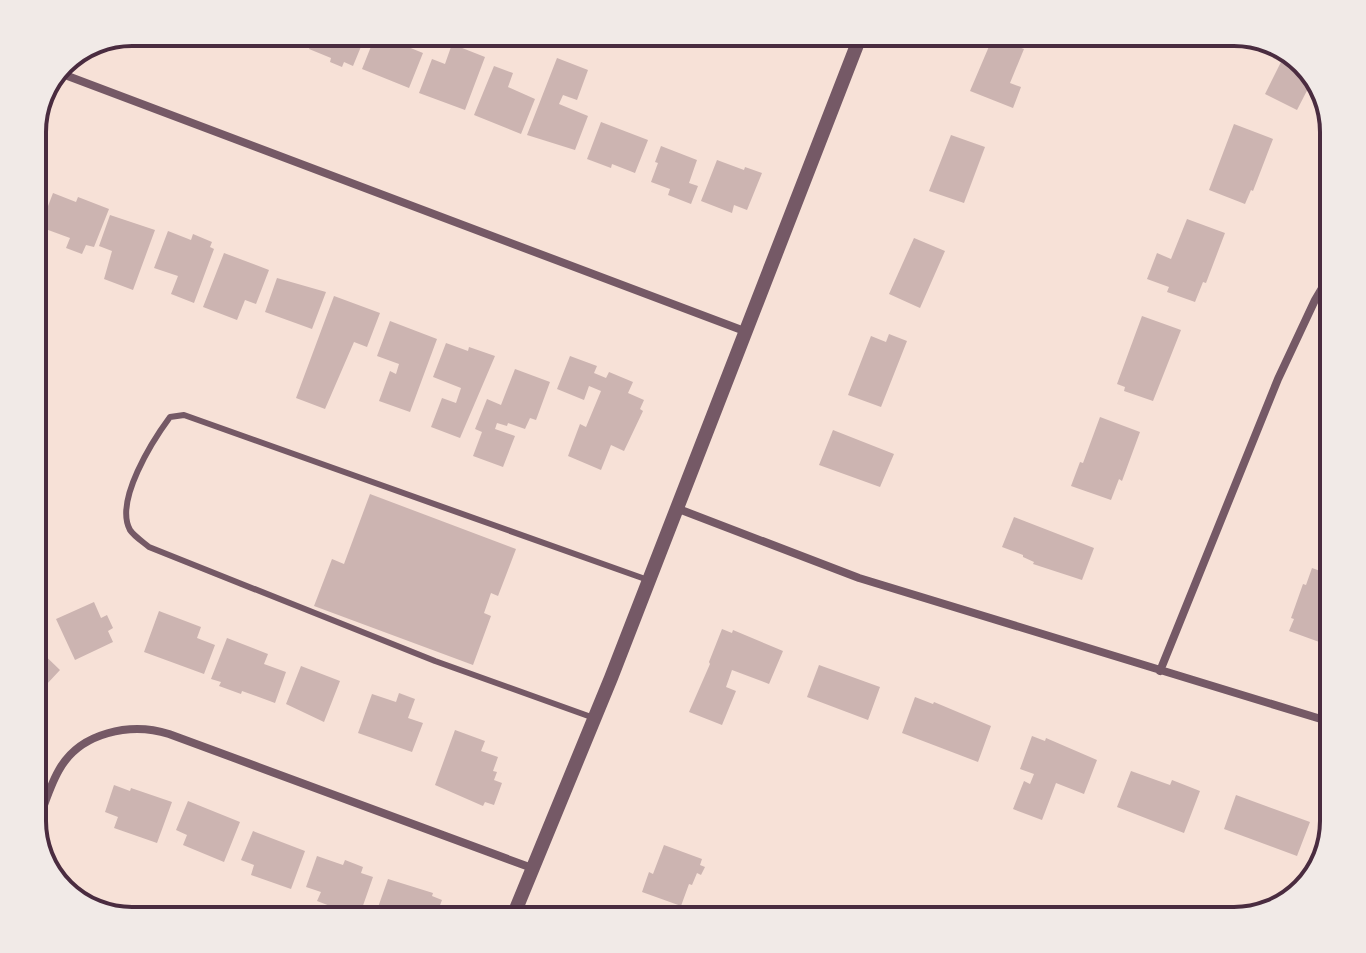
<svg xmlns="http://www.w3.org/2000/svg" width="1366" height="953" viewBox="0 0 1366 953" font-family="'IBM Plex Serif',serif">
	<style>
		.building { fill: #ccb4b1 }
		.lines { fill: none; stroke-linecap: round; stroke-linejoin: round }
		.service { stroke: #755966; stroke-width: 6 }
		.minor { stroke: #755966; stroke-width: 8 }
		.tertiary { stroke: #755966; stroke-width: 14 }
		.rim { fill: none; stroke: #4a2c40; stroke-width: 4 }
	</style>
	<rect width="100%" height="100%" fill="#f7e1d7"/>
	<path class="building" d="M266,32H303L298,45Z
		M315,32H367L353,66L344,62L342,67L330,62L331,58L309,49Z
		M376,34L423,53L409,88L362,69Z
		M993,37L1024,49L1010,83L1021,87L1013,108L970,91Z
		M452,44L485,57L465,110L419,93L432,59L445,64Z
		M1279,46L1290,49L1314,77L1297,110L1265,94L1281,62L1273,58Z
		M557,58L588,70L577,100L563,95L559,104L588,116L575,150L527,135Z
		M494,66L513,73L508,87L535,99L521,134L474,115Z
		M601,122L648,140L635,173L612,164L611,168L587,159Z
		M1234,124L1273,139L1253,191L1251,190L1245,204L1209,190Z
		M951,135L985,147L964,203L929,191Z
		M661,146L697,160L689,183L698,186L691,204L668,195L670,189L651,182L658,163L655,162Z
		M717,160L744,170L745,167L762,173L747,210L734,205L732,213L701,201Z
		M32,180L42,184L33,210H32Z
		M53,193L76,202L78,197L109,209L94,247L86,245L82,254L66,248L70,238L40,227Z
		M110,215L155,230L133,290L104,279L112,251L99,246Z
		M1187,219L1225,233L1206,283L1203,282L1195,302L1167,292L1169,287L1147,279L1157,253L1171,259Z
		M168,231L191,240L193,234L212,242L210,247L214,249L194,303L171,294L178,276L154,268Z
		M914,238L945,251L920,308L889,294Z
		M224,253L269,270L256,304L245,300L237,320L203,307Z
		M277,278L326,292L312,329L265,312Z
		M334,296L380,313L367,347L354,342L325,409L296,398Z
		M1142,316L1181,330L1153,401L1124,391L1125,387L1117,384Z
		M390,321L437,339L410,412L379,401L390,371L396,374L399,364L377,356Z
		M889,334L907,341L881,407L848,395L871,336L886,342Z
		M446,343L468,351L469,347L495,356L460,438L431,427L442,398L456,403L461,388L433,377Z
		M570,356L597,366L594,373L606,378L609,372L633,382L628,393L644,400L640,409L643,411L624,451L611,445L601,470L568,456L580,424L586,427L601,391L589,386L584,400L557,389Z
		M515,369L550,382L536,420L530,418L525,429L508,423L507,426L497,423L495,429L515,436L503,467L473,456L482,432L475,429L487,399L501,405Z
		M1100,417L1140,432L1122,481L1119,479L1111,500L1071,486L1080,462L1083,463Z
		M833,430L894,454L880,487L819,465Z
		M370,494L516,549L498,596L491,593L484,613L491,616L473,665L314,606L332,559L344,564Z
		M1014,517L1094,548L1082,580L1033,564L1034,562L1023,557V555L1002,547Z
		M1312,568L1334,576V610L1322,643L1289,631L1294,619L1291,618L1303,584L1306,585Z
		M94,602L101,618L107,615L113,628L108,631L113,642L75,660L56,619Z
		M159,611L201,627L197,638L215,645L204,674L144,652Z
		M722,629L732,633L733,630L783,651L769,684L732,670L726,687L736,691L722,725L689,712L710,664L709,662Z
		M227,638L268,654L264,664L286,672L275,703L242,691L241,694L219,686L221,682L211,679Z
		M32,643L60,670L32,700Z
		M819,665L880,687L868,720L807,697Z
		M301,666L340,681L324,722L286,704Z
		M399,693L415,699L408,718L423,723L412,752L358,733L372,694L396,702Z
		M915,697L933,704L934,702L991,726L978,762L902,733Z
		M455,730L485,741L481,751L498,757L493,771L497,772L494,780L502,783L494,805L485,802L483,806L435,785Z
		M1032,736L1045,741L1046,738L1097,760L1084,794L1056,783L1042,820L1013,809L1024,781L1030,784L1034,774L1020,769Z
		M1131,771L1170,785L1172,780L1200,791L1184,833L1117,807Z
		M114,785L130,791L131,788L172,802L157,843L114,828L118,817L105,812Z
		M1236,795L1310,822L1297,856L1224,829Z
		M188,801L240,822L224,862L183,845L187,835L176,830Z
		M253,831L305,851L291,889L251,875L254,865L241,860Z
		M664,845L702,859L700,865L705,867L701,875L697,873L692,885L689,884L681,906L642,892L649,872L653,874Z
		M317,856L343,865L345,860L363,867L361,873L373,877L359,917L317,901L321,892L306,887Z
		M388,879L433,893L432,896L442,900L434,921H388L390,914L377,910Z
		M85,895L125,909L122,918L81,905Z"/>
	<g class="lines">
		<path class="service" d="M594,718L435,661L149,547C143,542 134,536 130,530C114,501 153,440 170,417L184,415L648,580"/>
		<path class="minor" d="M57,72L747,332
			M676,508L859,578L1334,723
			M1160,671L1278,379L1315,300L1334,268
			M34,833C42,813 48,789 59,770C80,732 131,722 169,734L532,868"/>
		<path class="tertiary" d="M511,921L611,678L862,32"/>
	</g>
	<path d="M0 0H1366V953H0ZM132 46H1234A86 86 0 0 1 1320 132V821A86 86 0 0 1 1234 907H132A86 86 0 0 1 46 821V132A86 86 0 0 1 132 46Z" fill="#f1eae7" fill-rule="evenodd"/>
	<path class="rim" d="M132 46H1234A86 86 0 0 1 1320 132V821A86 86 0 0 1 1234 907H132A86 86 0 0 1 46 821V132A86 86 0 0 1 132 46Z"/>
</svg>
